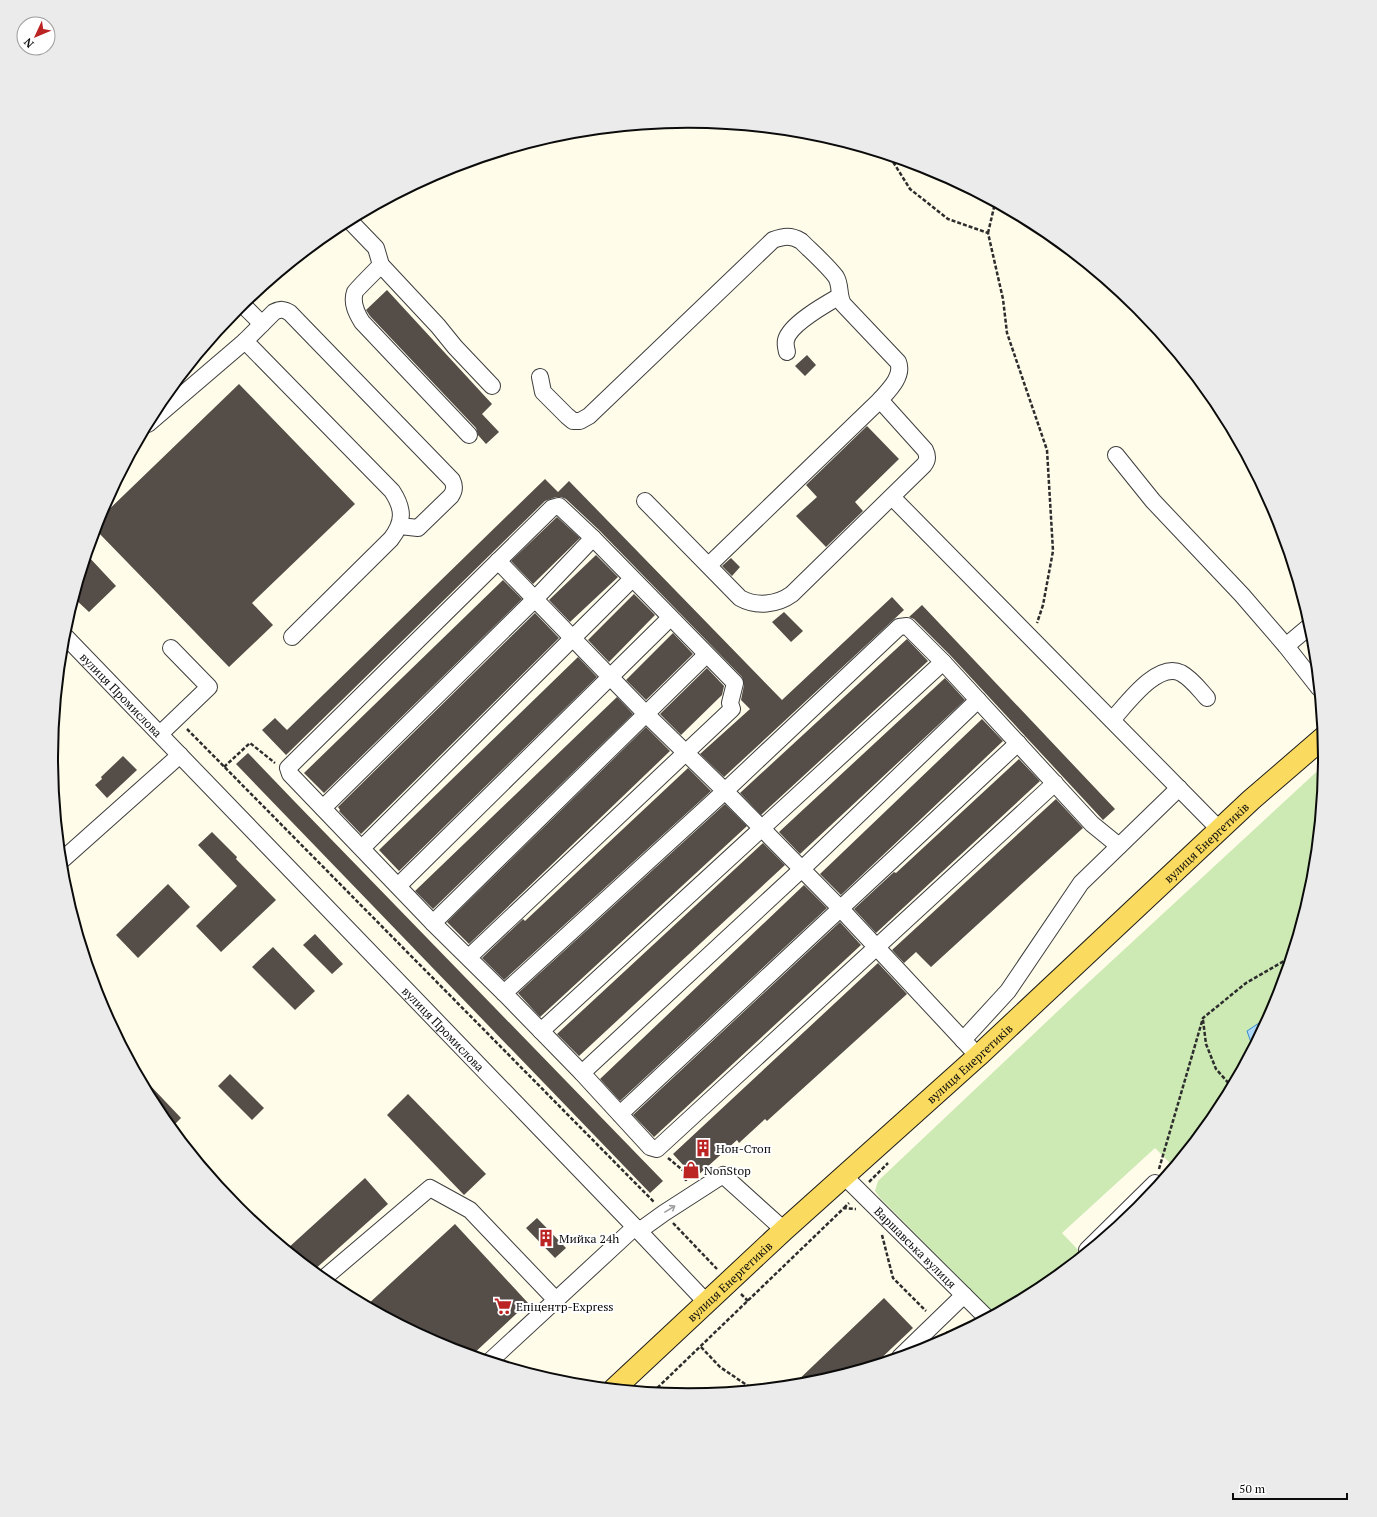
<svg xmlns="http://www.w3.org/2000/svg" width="1377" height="1517" viewBox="0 0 1377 1517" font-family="'PT Serif',serif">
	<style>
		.green { fill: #cde9b4 }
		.water { fill: #aed8f6; stroke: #358ace }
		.building { fill: #544d48 }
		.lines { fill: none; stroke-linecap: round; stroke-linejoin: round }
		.minor-casing { stroke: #3e3e3e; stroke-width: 18 }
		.major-casing { stroke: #1c1c1c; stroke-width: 23 }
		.path { stroke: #2d2d2d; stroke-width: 2.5; stroke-dasharray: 4 2; stroke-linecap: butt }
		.minor { stroke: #fff; stroke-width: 16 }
		.major { stroke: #fadb5f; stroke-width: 21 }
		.oneway { stroke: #9d9d9d }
		.labels { text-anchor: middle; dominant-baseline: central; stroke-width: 4; stroke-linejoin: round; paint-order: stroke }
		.street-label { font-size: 12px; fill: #0b0b0b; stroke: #fff }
		.poi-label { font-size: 12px; fill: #0b0b0b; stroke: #fff; text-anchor: start }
		.rim { fill: none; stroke: #0b0b0b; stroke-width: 2 }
	</style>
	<rect width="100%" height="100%" fill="#fffcea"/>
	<path class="green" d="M1325,764L1314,883L1277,1003L1271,1015L1247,1031L1253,1048L1218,1113L1174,1167L1155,1148L1062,1233L1083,1255L1042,1289L995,1314L880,1198L875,1191L878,1181L1077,993Z"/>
	<path class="water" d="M1271,1015L1253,1048L1247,1031Z"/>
	<path class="building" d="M387,290L492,404L482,414L499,432L486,444L478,435L476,428L370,316L366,310Z
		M807,355L816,365L805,376L795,366Z
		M239,384L355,504L252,603L273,625L229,667L95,529L98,520Z
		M867,426L899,459L855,502L863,511L826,547L796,516L817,497L806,485Z
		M545,479L558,492L569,481L782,700L892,597L904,610L724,777L700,754L750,709L741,700L744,685L742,677L600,531L566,499L561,497H556L545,501L286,755L262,730L275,718L287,730Z
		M557,517L580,538L533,584L511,561Z
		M87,555L116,586L89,612L74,598Z
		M596,555L618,577L570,622L549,600Z
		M731,558L740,567L732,576L722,566Z
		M503,580L522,599L324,793L304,773Z
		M634,594L655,615L609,662L588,640Z
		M922,605L1115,809L1103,820L950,655L914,619L909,617Z
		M784,612L803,631L791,642L772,622Z
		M535,613L559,638L361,834L339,811L340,810L338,807Z
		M673,633L693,654L646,700L626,680Z
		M907,639L928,661L761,815L740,793Z
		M578,657L597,677L399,871L379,850Z
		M707,668L724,686L722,695L681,735L660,714Z
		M945,678L965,700L800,854L779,832Z
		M617,697L633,714L433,909L415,891Z
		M982,719L1003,741L841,895L820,874Z
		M646,727L670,751L469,944L447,922Z
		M248,753L295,802L663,1181L650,1193L236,764Z
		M123,756L137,770L107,798L95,785L102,779L101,777Z
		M1019,759L1040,781L876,933L854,909L894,872L896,873Z
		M688,768L711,791L504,980L482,958L523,919L525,921Z
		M1056,799L1083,828L931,967L916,952L904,963L892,950Z
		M725,804L747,826L540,1017L518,993Z
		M212,832L237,857L236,859L276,900L221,952L196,926L237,886L198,845Z
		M763,843L785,865L579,1056L557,1034Z
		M168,884L190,907L138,958L116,935Z
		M804,885L827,908L620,1101L600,1079Z
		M840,922L861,945L654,1137L633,1115Z
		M315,934L343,964L332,974L303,945Z
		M273,947L315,991L295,1010L252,967Z
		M878,963L907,994L767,1121L765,1119L739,1143L737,1140L695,1178L673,1154Z
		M230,1074L264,1108L252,1120L218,1086Z
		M146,1081L181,1118L171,1128L158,1112L143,1083Z
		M408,1094L486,1174L464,1195L387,1115Z
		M365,1178L388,1204L313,1271L287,1249Z
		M537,1218L566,1248L555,1258L526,1228Z
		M455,1224L528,1303L471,1356L444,1347L366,1306Z
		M884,1298L913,1328L874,1365L813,1384L792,1386Z"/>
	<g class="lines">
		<g class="minor-casing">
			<g id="minor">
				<path d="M349,220L376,248L381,265L438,326L455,347L492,386"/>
				<path d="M381,265C377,269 356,290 355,292C351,303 357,314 362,322L469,435"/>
				<path d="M242,304L262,324"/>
				<path d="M787,352C786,348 785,344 786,340C790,324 826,304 840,296"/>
				<path d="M540,377L543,392L567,416L573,421H580L589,416L773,240C784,236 791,235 801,241C811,251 827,265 836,277C841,285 838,295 843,304L898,362C904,376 888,391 880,400L709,565"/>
				<path d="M148,424L245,341"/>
				<path d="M1116,455L1153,501L1242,595L1286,646L1319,688"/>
				<path d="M892,497L1220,830"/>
				<path d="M645,501L740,598C756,607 777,605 792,594L924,465C928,460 928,456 925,450L880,400"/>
				<path d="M498,561L646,714L725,791L840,908L978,1056"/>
				<path id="s1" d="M63,634L635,1227L706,1302"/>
				<path d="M292,637L391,539C404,522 404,509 392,491L245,341L274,312C281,309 284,309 290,313L452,480C455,486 455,490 451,496L418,528L400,526"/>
				<path d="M1286,646L1311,625"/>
				<path d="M1112,720C1126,705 1157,661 1181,673C1192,679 1199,689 1207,698"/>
				<path d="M160,734L209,687L171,648"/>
				<path d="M1055,783L657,1149L650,1147L582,1073L504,993L725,791L899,627L907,626L943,662L1092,824L1119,846"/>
				<path d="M323,808L535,599L593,538"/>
				<path d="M362,848L632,579"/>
				<path d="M61,861L180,755"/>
				<path d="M398,886L670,618"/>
				<path d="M433,923L706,655"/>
				<path d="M469,957L732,709L730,703L735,683L593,538L559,506L552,508L288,768L290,774L433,923L504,993"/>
				<path d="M541,1031L943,662"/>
				<path d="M963,1040L1008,991L1081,883L1179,788"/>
				<path d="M582,1073L802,869L978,700"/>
				<path d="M620,1114L1018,743"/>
				<path id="s2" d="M844,1176L987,1318"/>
				<path d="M639,1231L664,1213L723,1175L784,1230"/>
				<path d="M1088,1251L1087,1250L1155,1183L1158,1186"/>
				<path d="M323,1279L430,1188L470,1210L556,1300"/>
				<path d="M900,1357L964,1295"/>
				<path d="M490,1361L635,1227"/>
			</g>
		</g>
		<g class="major-casing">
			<g id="major">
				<path id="s3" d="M614,1389L784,1230L978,1056L1251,800L1324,737"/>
			</g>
		</g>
		<path class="path" d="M890,157L910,189L948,219L988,233L1003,299L1007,333L1047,450L1053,551L1043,605L1037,623
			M988,233L995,203
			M187,729L654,1202
			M224,767L250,743L275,763
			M1203,1020L1206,1044L1216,1069L1232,1087
			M668,1158L685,1172L686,1181
			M1159,1169L1203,1018L1246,983L1291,957
			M869,1182L888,1163
			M844,1208L849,1203
			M673,1223L717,1269
			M882,1235L893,1278L926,1311
			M741,1294L748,1301
			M946,1332L951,1337
			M701,1347L720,1367L754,1390
			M653,1392L844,1208L856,1209"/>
		<use href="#minor" class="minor"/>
		<use href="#major" class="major"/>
	</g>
	<defs><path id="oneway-shaft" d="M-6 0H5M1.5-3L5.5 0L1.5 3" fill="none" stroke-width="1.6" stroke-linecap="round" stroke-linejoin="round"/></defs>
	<use class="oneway" href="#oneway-shaft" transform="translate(670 1209) rotate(-32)"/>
	<defs>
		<g id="building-bare" transform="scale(1.38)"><path d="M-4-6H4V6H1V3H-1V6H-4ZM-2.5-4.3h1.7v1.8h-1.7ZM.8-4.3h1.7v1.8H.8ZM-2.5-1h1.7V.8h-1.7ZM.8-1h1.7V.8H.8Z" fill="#bc2323" stroke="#fff" stroke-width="2.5" paint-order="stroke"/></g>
		<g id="shop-bare" transform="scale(1.38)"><path d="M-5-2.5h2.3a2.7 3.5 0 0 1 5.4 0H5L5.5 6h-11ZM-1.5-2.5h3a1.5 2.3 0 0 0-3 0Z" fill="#bc2323" stroke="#fff" stroke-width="2.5" paint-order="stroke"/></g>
		<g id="supermarket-bare" transform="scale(1.38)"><path d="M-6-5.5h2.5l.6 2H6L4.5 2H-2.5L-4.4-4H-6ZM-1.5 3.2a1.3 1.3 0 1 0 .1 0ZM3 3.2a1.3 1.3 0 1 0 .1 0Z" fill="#bc2323" stroke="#fff" stroke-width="2.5" paint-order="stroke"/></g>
	</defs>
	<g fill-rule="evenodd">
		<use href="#building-bare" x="703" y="1148"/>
		<use href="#shop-bare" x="691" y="1170"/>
		<use href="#building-bare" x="546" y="1238"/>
		<use href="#supermarket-bare" x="503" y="1306"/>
	</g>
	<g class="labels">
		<g class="street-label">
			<text stroke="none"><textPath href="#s1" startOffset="84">вулиця Промислова</textPath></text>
			<text stroke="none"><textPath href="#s3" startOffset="806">вулиця Енергетиків</textPath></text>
			<text stroke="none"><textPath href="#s1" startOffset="548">вулиця Промислова</textPath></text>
			<text stroke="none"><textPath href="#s3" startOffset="482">вулиця Енергетиків</textPath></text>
			<text stroke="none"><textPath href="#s2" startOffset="101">Варшавська вулиця</textPath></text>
			<text stroke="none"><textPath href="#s3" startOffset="158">вулиця Енергетиків</textPath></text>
		</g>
		<g class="poi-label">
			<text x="716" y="1148">Нон-Стоп</text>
			<text x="704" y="1170">NonStop</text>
			<text x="559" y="1238">Мийка 24һ</text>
			<text x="516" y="1306">Епіцентр-Express</text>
		</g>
	</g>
	<path d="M0 0H1377V1517H0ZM58 758a630 630 0 1 1 1260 0a630 630 0 1 1-1260 0Z" fill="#ebebeb" fill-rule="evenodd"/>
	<path class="rim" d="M58 758a630 630 0 1 1 1260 0a630 630 0 1 1-1260 0Z"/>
	<g transform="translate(36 36) rotate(226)"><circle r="19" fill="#ffffff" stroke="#9d9d9d"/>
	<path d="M0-3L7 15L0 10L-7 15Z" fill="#bc2323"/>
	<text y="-6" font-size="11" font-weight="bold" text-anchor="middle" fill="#0b0b0b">N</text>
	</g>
	<path d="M1233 1493v6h114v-6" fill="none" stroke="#0b0b0b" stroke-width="2"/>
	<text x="1239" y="1493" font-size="12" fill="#0b0b0b" stroke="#ffffff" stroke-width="3" paint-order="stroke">50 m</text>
</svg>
